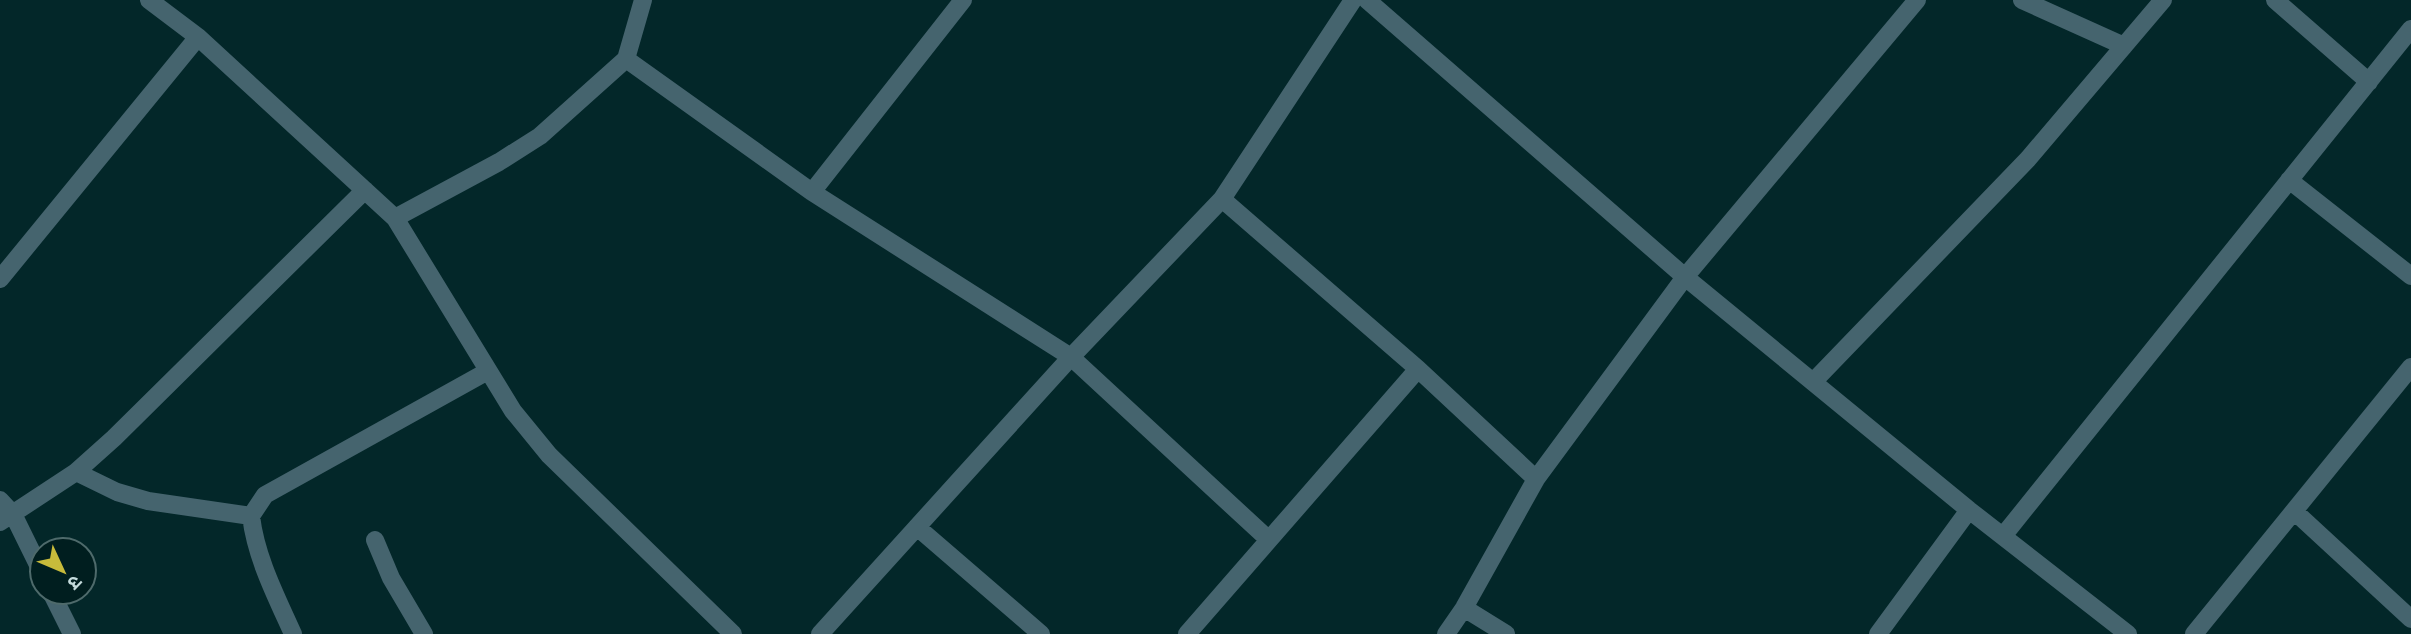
<svg xmlns="http://www.w3.org/2000/svg" width="2411" height="634" viewBox="0 0 2411 634" font-family="Roboto,'Noto Sans Devanagari',sans-serif">
	<style>
		.lines { fill: none; stroke-linecap: round; stroke-linejoin: round }
		.minor { stroke: #45646e; stroke-width: 18 }
	</style>
	<rect width="100%" height="100%" fill="#032729"/>
	<g class="lines">
		<path class="minor" d="M149,0L198,37L395,218L513,411L549,455L733,634
			M1367,0L1685,277L1969,510L2128,634
			M2022,0L2124,46
			M2275,0L2369,82
			M626,59L812,192L1071,357L1269,540
			M2289,180L2411,276
			M812,192L963,0
			M1222,199L1418,369L1536,479
			M395,218L499,162L540,136L626,59L643,0
			M0,279L198,37
			M1813,382L2028,159L2163,0
			M76,472L117,492L148,501L251,516
			M0,500L13,514L42,573
			M2294,511L2411,619
			M0,522L76,472L114,438L365,190
			M917,527L1041,634
			M2003,536L2411,29
			M375,540L391,578L424,634
			M51,592L72,634
			M1464,608L1506,634
			M293,634C276,596 256,558 251,516L265,495L488,371
			M820,634L1071,357L1222,199L1353,0
			M1187,634L1418,369
			M1446,634L1464,608L1536,479L1685,277L1917,0
			M1878,634L1969,510
			M2194,634L2411,367"/>
	</g>
	<g transform="translate(63 571) rotate(134)"><circle r="33" fill="#001e1f" stroke="#4e6a6b" stroke-width="2"/>
	<path d="M0-5L12 26L0 18L-12 26Z" fill="#c7bb3b"/>
	<text y="-10" font-size="19" font-weight="bold" text-anchor="middle" fill="#c4dbdc">उ</text>
	</g>
</svg>
